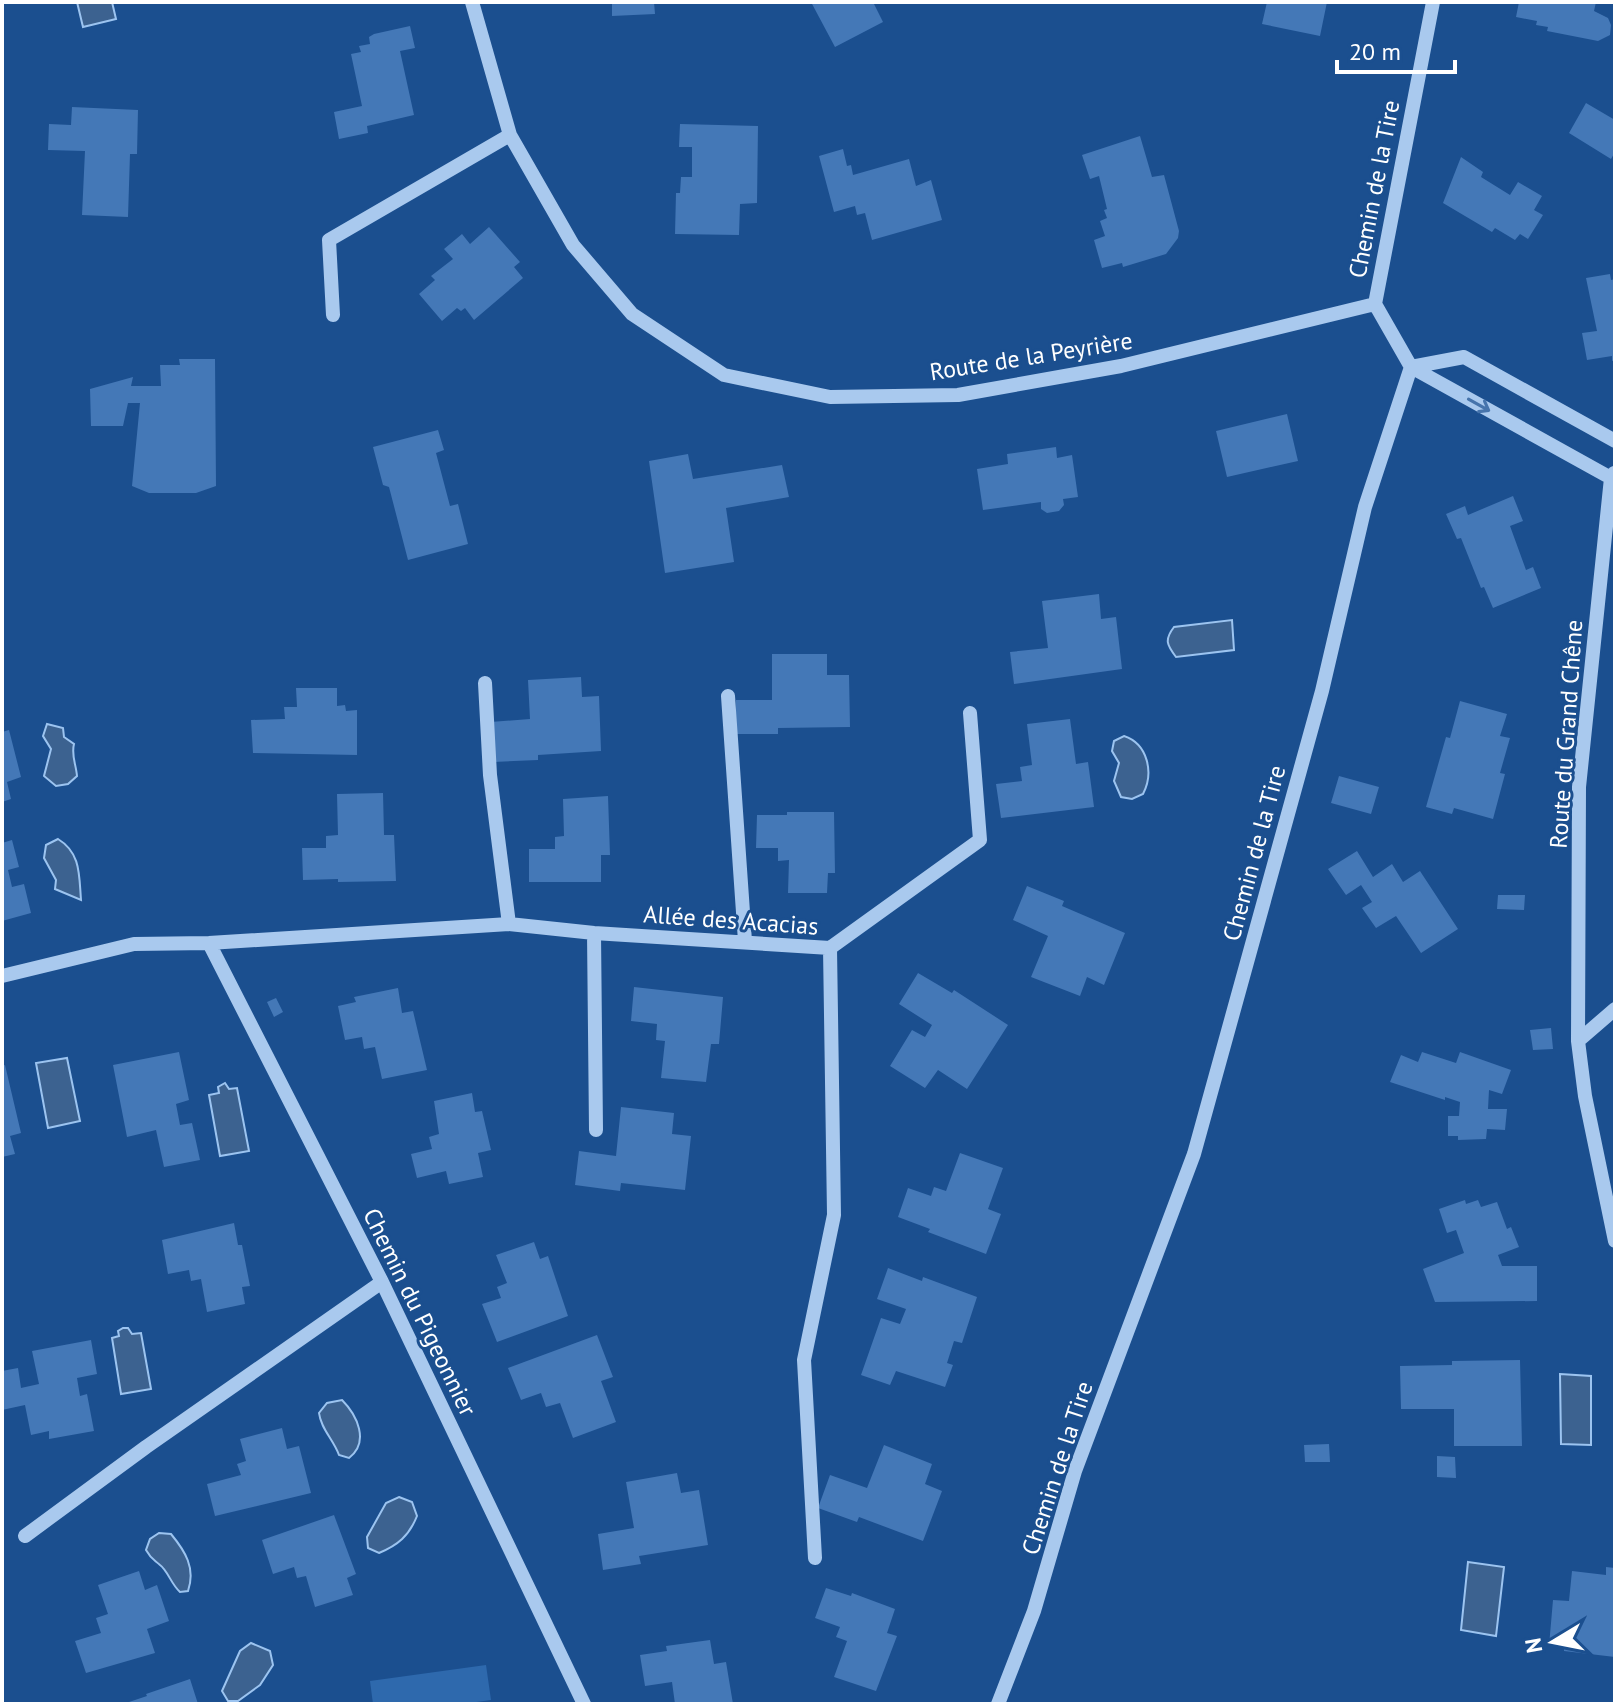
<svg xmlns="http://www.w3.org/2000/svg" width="1617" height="1706" viewBox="0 0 1617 1706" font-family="'PT Sans',sans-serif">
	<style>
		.pitch { fill: #2e69ad }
		.water { fill: #3c6290; stroke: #9cc4f0; stroke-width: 2 }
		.building { fill: #4478b7 }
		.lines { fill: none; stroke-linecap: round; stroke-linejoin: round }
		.minor { stroke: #a9c9ee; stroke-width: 14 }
		.oneway { stroke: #4674ac }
		.labels { text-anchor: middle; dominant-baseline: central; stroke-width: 6; stroke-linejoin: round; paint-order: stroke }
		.street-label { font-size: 24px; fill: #fff; stroke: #1b4f8f }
	</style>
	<rect width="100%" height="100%" fill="#1b4f8f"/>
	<path class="pitch" d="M486,1665L491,1700L462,1704H373L370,1681Z"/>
	<path class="water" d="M77,2H112L116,19L83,27Z
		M1232,620L1234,650L1176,657C1167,645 1164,640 1174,627Z
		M47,724L63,728L64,737L74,744C71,755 76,764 77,776L68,784L56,786L44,776L51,749L43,736Z
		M1124,736C1148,744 1154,773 1143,794L1132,799L1121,797L1114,781L1119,763L1112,751L1114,741Z
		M58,839C81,853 79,875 81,900L55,889L56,880L44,858L46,845Z
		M67,1058L80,1121L48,1128L36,1063Z
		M225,1083L229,1089L237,1088L249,1151L220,1156L209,1095L219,1093L218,1087Z
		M123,1328H128L132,1334L141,1333L151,1389L121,1394L112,1338L119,1336L118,1331Z
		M1560,1374L1591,1376V1445L1561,1444Z
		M342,1400C357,1415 370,1442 349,1458L339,1455C333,1439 321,1429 319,1413L327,1403Z
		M399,1497L412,1502L417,1516C409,1536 398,1545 379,1553L368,1548L367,1537L386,1503Z
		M159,1533L171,1534C185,1551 196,1568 188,1591L180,1592C171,1584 168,1571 160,1565C153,1559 151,1559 146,1550L150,1539Z
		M1468,1562L1504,1567L1496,1636L1461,1630Z
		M251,1643L270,1651L273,1665L260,1685L238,1701H228L222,1691L240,1651Z"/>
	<path class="building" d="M612,2H654L655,14L612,16Z
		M811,2H873L883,22L835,47Z
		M1267,2H1327L1320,36L1262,24Z
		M1519,2H1596L1594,11L1608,18L1611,25L1610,35L1598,41L1547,31L1548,27L1536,25L1537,21L1516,17Z
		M410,26L415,48L400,51L414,115L367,126L368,133L339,139L334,112L362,106L351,54L361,52L359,46L370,44L369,37L374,34Z
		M1586,103L1615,120V152L1611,159L1569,133Z
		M72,107L138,110L137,154H130L128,217L82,215L85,151L48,150L49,124L71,125Z
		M680,124L758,126L757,203L740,204L739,235L675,234L676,193H680L681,177H692V147H679Z
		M1140,136L1152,177L1164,175L1179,231L1178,238L1166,254L1123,267L1122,263L1102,268L1094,240L1105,236L1100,221L1107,218L1104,210L1107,209L1099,176L1090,179L1082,155Z
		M843,149L847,166L851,165L853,175L909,159L916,186L931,180L942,220L872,240L865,213L857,215L855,206L834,212L819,156Z
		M1461,157L1483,172L1481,177L1510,195L1518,182L1542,196L1534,210L1543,215L1528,239L1520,234L1515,240L1495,228L1492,232L1443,203Z
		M489,227L520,262L514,267L523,278L474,320L465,308L461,311L457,308L442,321L419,294L435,280L431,276L453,259L444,249L462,234L470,244Z
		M1610,274L1611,280L1615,279V360L1612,361V356L1587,360L1582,333L1597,331L1586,278Z
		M179,359H215L216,486L196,493H149L132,486L140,403H128L123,426H91L90,389L133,377L131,386H161L160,365H180Z
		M1287,414L1298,461L1227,477L1216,431Z
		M438,430L444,450L436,453L450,506L458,504L468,544L408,560L389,487L383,485L373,447Z
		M1056,447L1057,458L1072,455L1078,497L1063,499L1064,505L1059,511L1047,513L1041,509V502L983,510L977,469L1008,464L1007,454Z
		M688,454L693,479L782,465L789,497L726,508L734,562L665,573L649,461Z
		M1513,496L1523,521L1510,526L1526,570L1533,567L1541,588L1493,608L1484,587L1481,588L1461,538L1457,539L1446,514L1465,506L1468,515Z
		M1099,594L1101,619L1116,617L1122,669L1014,684L1010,652L1048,648L1042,601Z
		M772,654H827V675H849L850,727L778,728V734H736V700H772Z
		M581,677L582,697L599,696L601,751L538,755V760L493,762L490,722L530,719L528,680Z
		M296,688H337V706L345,705L346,711L357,710V755L253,753L251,720L285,719L284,707H297Z
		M1460,701L1507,714L1500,736L1510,738L1500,773L1505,774L1493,819L1454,808L1452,814L1426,807L1446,737L1450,738Z
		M1070,719L1076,764L1088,762L1094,807L1001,818L996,784L1022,781L1020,767L1032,765L1027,724Z
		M9,730L21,777L7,782L11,799L2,802V732Z
		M1339,776L1379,787L1371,814L1331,803Z
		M383,793L384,835H394L396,881L338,882V879L303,880L302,848H326V836L338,835L337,794Z
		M608,796L610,855H601V882H529V849H555V837L564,836L563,799Z
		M787,812H834L835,873H828L827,893H788L789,860L778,861V848H756L757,815H787Z
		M12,840L19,867L8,870L12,887L24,884L31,913L2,921V843Z
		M1357,851L1373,877L1392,864L1403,882L1420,871L1458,929L1421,953L1396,916L1376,928L1362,908L1372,902L1361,885L1346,895L1328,869Z
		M1027,886L1064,901L1062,906L1125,933L1104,985L1087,977L1080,996L1031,977L1048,936L1013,920Z
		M1498,895H1525L1524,910L1497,909Z
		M918,973L952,993L954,990L1008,1025L967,1089L938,1070L925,1088L890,1066L912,1030L925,1037L932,1025L899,1004Z
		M634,987L723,997L719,1044H711L706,1082L661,1078L665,1041L656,1040L657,1024L631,1021Z
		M398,988L402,1013L413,1011L427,1070L382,1079L375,1047L364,1049L362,1037L345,1040L338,1006L356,1002L354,997Z
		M276,998L283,1012L274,1017L267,1002Z
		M1551,1028L1553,1049L1533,1050L1530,1030Z
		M179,1052L189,1100L176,1104L180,1125L192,1123L200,1160L164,1167L156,1130L127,1137L113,1065Z
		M1422,1052L1456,1063L1460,1052L1511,1070L1502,1094L1489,1090L1488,1109H1507L1505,1130L1487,1129L1486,1139L1458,1140V1136H1448V1116H1459L1460,1102L1445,1097V1100L1390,1082L1401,1055L1418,1062Z
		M5,1065L21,1133L10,1136L15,1154L2,1157V1066Z
		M472,1093L475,1112L482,1111L491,1150L478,1153L483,1177L449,1184L446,1171L417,1178L411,1154L432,1149L429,1137L439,1134L434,1101Z
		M621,1107L674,1113L672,1134L691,1136L685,1190L621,1183L620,1191L575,1185L579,1151L616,1156Z
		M960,1153L1003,1168L988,1209L1001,1214L986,1254L928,1232L930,1229L898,1217L908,1188L931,1196L934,1187L946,1191Z
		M1465,1200L1466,1204L1478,1200L1481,1207L1497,1202L1507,1229L1511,1227L1519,1247L1498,1255L1502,1266H1537V1301L1435,1302L1423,1269L1464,1253L1456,1230L1447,1233L1439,1209Z
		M234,1223L238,1245H242L250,1286L242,1287L245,1304L207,1312L201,1279L191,1281L189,1270L168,1274L162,1240Z
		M534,1242L540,1259L548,1256L568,1316L497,1342L482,1304L501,1298L497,1287L507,1283L496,1255Z
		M888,1268L922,1281L923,1277L977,1297L962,1343L954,1341L947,1363L953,1365L945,1387L896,1371L890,1385L861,1375L881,1318L900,1324L906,1309L877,1299Z
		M597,1335L613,1377L601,1381L616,1422L573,1438L560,1403L546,1407L541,1393L521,1400L508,1368Z
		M91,1340L97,1374L77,1378L80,1396L87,1394L94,1431L49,1439V1431L31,1435L25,1405L2,1410V1371L18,1368L21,1388L39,1384L32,1351Z
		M1520,1360L1522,1446H1454V1409H1401L1400,1366L1452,1365V1361Z
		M282,1428L287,1449L299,1446L311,1493L215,1516L207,1484L241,1475L237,1464L246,1461L240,1439Z
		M1329,1444L1330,1462H1305L1304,1445Z
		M884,1445L932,1464L925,1484L942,1491L923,1541L859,1517L857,1522L818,1508L830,1475L867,1488Z
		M1437,1456L1455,1457L1456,1478L1437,1477Z
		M677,1473L681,1493L699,1490L708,1545L639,1556L641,1564L603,1570L598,1534L634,1528L626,1482Z
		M334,1515L356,1574L347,1578L353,1595L315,1607L306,1576L297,1578L294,1567L273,1574L262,1540Z
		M1606,1567L1615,1568V1657L1564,1651V1647L1549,1646L1553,1600L1569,1601L1572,1571L1606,1575Z
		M139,1571L145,1590L157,1585L169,1621L147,1629L155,1653L86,1673L75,1641L101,1633L96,1618L108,1614L98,1585Z
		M826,1588L851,1596L852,1593L895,1609L887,1633L897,1636L876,1691L834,1677L847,1641L836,1637L840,1627L815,1618Z
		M710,1640L714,1664L726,1662L733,1704H675L672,1682L645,1686L640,1655L667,1651L666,1646Z
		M190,1679L198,1704H123L147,1696L146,1694Z"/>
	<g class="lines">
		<path class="minor" d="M472,2L510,135L573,245L632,314L724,375L830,397L958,395L1121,366L1375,304
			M333,315L329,240L510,135
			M1411,367L1611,478L1614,473
			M1411,367L1464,357L1615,441
			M1611,478L1579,787L1578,1041L1585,1096L1615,1241
			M485,683L490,775L509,924
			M728,696L745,941
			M594,933L596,1130
			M209,943L382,1282L584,1704
			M830,948L980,840L970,713
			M2,976L134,944L209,943L509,924L594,933L830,948L834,1215L804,1360L815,1558
			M1578,1041L1615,1009
			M25,1536L146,1447L382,1282
			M998,1704L1034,1611L1075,1471L1194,1154L1322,691L1365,507L1411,367L1375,304L1433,2"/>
	</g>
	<defs><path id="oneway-shaft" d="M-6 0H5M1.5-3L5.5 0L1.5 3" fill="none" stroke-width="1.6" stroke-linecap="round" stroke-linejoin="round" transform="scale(2)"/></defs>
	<use class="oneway" href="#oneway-shaft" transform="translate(1479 405) rotate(29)"/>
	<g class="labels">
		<g class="street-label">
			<text transform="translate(1374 189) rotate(-79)">Chemin de la Tire</text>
			<text transform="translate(1031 356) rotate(-9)">Route de la Peyrière</text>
			<text transform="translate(1566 734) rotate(-86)">Route du Grand Chêne</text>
			<text transform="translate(1254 853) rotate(-75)">Chemin de la Tire</text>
			<text transform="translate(731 920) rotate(4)">Allée des Acacias</text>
			<text transform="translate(420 1312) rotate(64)">Chemin du Pigeonnier</text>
			<text transform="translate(1057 1468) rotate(-72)">Chemin de la Tire</text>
		</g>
	</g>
	<rect width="1617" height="1706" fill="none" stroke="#ffffff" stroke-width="8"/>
	<g transform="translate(1553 1642) rotate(260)" stroke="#1b4f8f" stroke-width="6" paint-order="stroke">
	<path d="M0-6L14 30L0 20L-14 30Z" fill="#ffffff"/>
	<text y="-12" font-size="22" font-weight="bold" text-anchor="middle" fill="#ffffff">N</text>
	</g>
	<path d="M1337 60v12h118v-12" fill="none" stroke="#ffffff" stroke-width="4"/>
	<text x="1349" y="60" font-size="24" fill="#ffffff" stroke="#1b4f8f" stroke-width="6" paint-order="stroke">20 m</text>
</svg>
